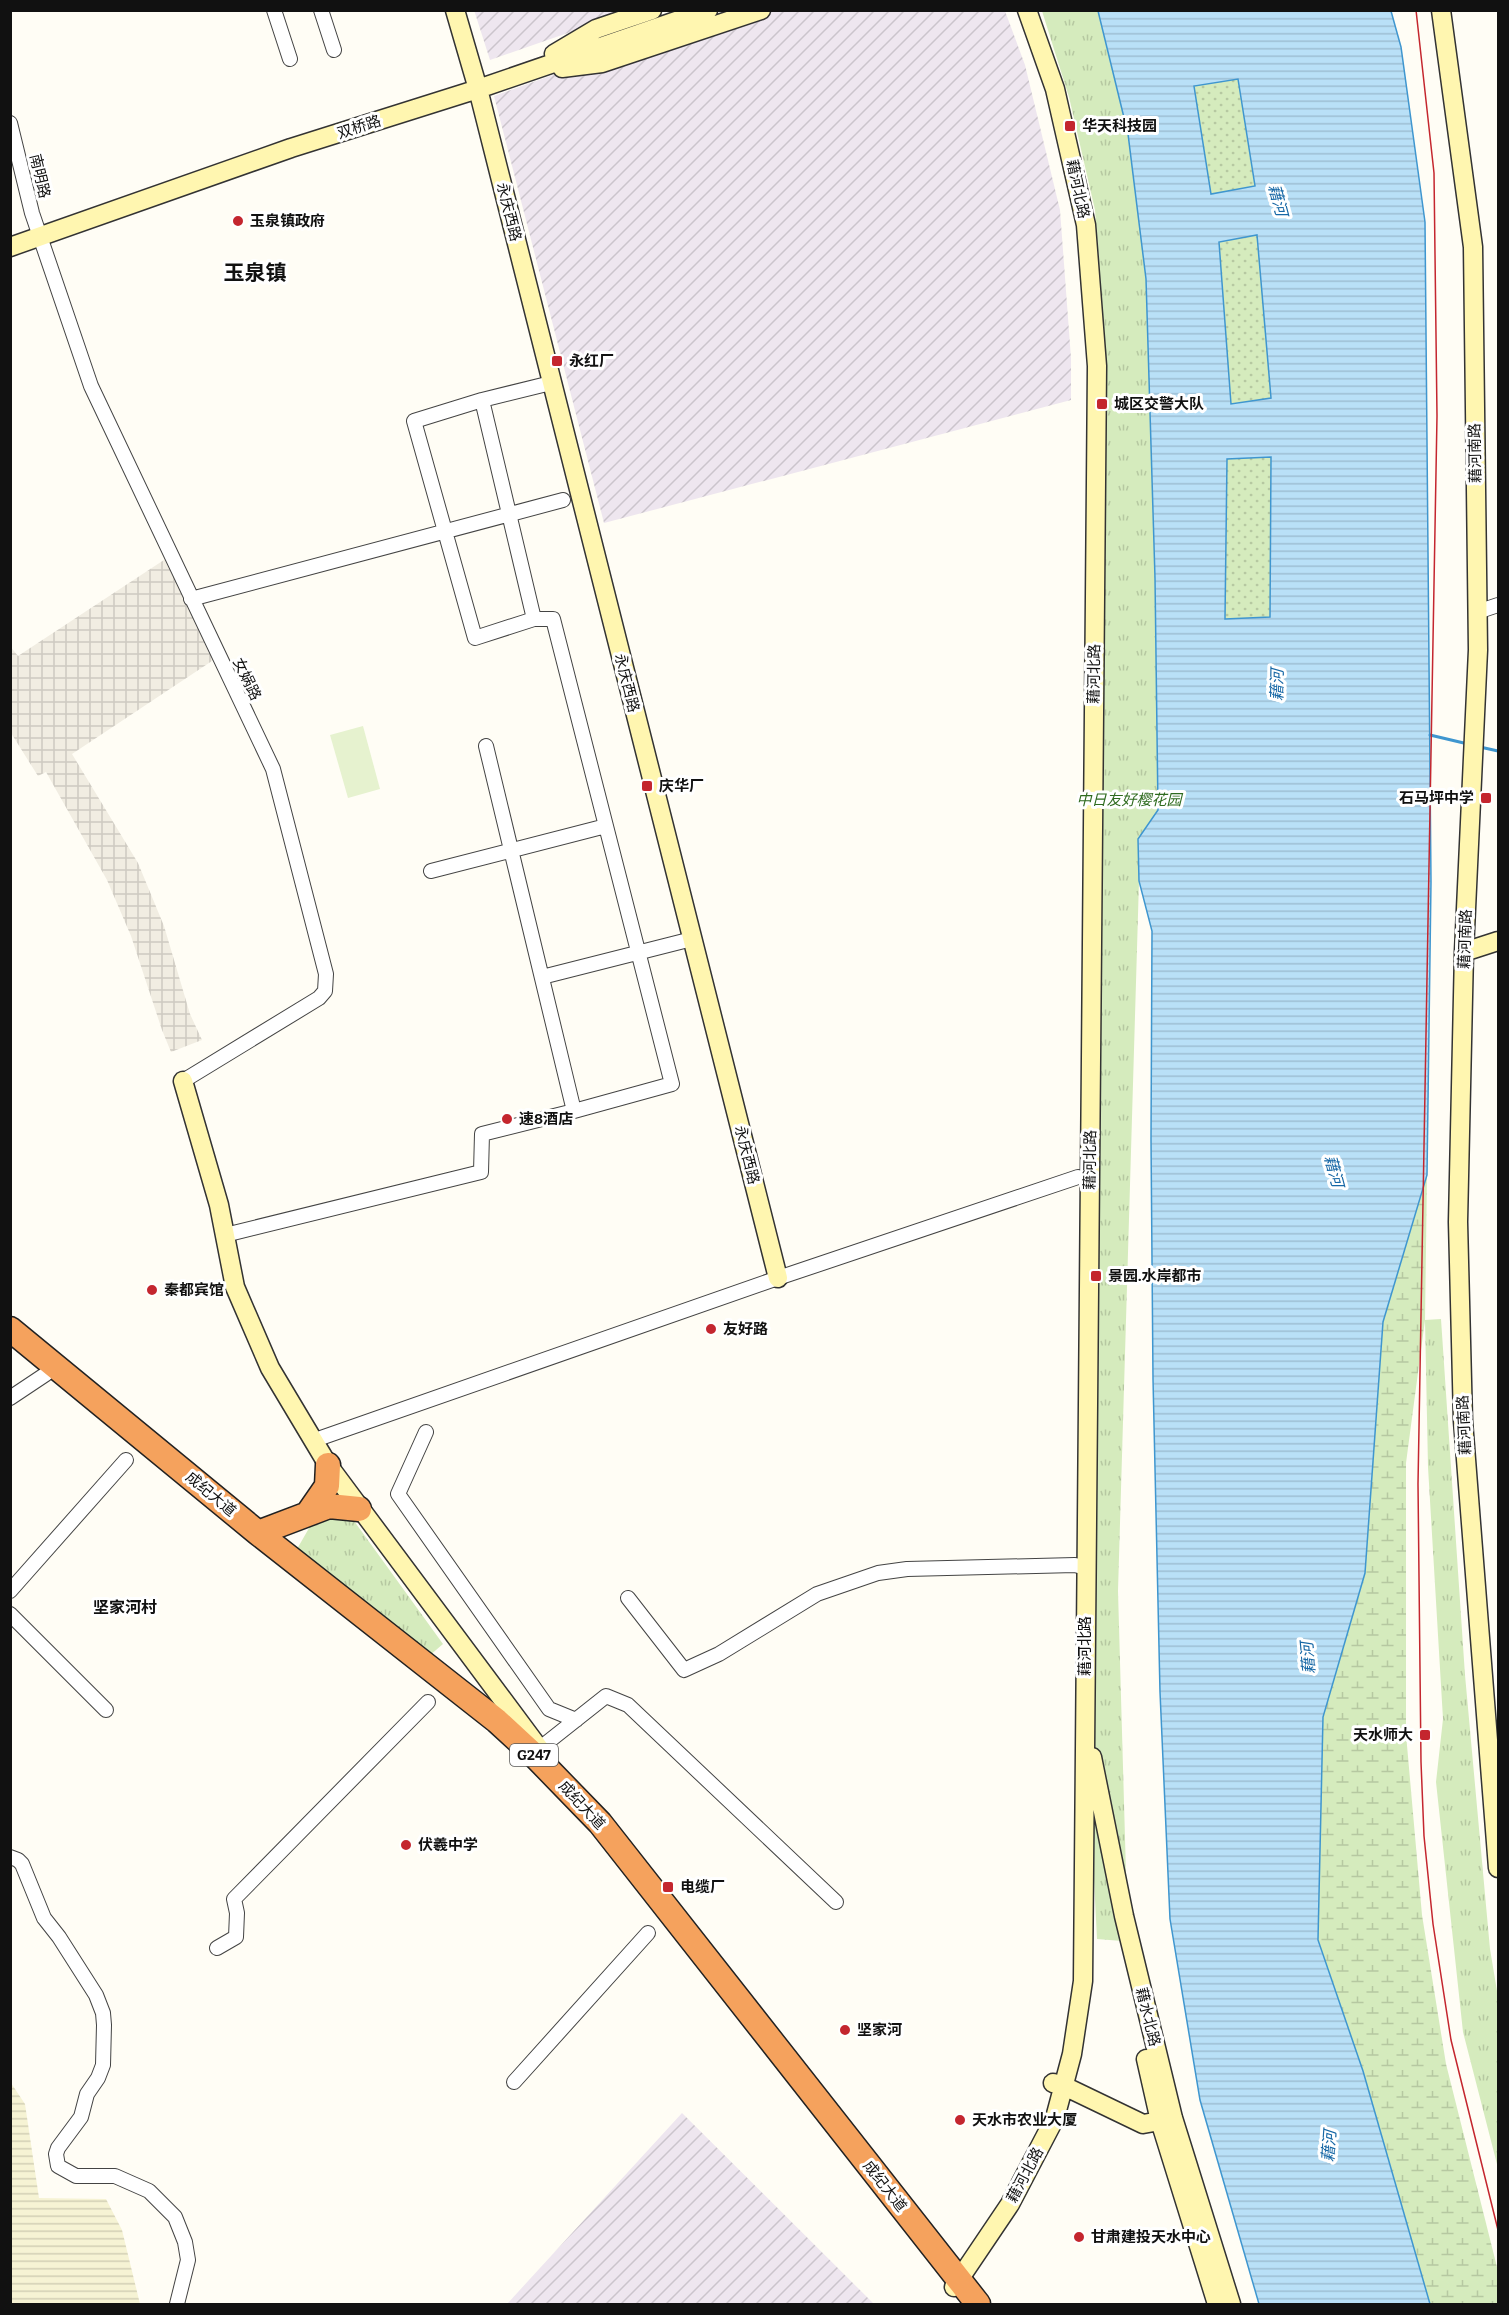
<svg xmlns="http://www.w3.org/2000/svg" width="1509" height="2315" viewBox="0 0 1509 2315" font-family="Bitter,'Noto Sans SC',serif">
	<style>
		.industrial { fill: url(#industrial-furrows) }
		.farmland { fill: url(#farmland-rules) }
		.wetland { fill: url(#wetland-marsh) }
		.park { fill: url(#park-tufts) }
		.garden { fill: url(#garden-dots) }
		.pitch { fill: #e6f2cf }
		.plaza { fill: url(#plaza-grid) }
		.water { fill: url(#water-rules); stroke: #3f96cf; stroke-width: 1.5; fill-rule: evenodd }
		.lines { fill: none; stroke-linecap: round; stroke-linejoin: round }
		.stream { stroke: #3f96cf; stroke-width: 3 }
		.street-casing { stroke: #444; stroke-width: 16 }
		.secondary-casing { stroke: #333; stroke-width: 21 }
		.highway-casing { stroke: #222; stroke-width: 27 }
		.street { stroke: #fff; stroke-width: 14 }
		.secondary { stroke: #fff6b0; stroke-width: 18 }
		.highway { stroke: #f5a25d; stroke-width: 24 }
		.tram { stroke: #c4262e; stroke-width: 1.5 }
		.poi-dot { fill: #c4262e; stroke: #fff; stroke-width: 2 }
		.labels { text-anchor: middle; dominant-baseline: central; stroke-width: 6; stroke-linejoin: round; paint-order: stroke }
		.shield { fill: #fff; stroke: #585858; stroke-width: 1.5 }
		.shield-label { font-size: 14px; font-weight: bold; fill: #111 }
		.poi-label { font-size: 15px; font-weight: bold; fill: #111; stroke: #fff; text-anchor: start }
		.street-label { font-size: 15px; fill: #111; stroke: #fff }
		.park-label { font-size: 15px; font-style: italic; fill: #2f6b1f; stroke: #fff }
		.water-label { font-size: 16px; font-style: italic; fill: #1768a6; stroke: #fff }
		.neighbourhood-label { font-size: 16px; font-weight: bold; fill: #111; stroke: #fff }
		.district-label { font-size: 21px; font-weight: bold; fill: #111; stroke: #fff }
	</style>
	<defs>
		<pattern id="industrial-furrows" width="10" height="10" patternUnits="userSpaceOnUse" patternTransform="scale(1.5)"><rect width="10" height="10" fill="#eee6ef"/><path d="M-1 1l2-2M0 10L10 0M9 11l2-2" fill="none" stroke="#cbc4cc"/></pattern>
		<pattern id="farmland-rules" width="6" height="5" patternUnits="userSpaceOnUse" patternTransform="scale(1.5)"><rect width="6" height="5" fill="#f6f3d4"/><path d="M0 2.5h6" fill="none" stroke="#d2cfb5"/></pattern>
		<pattern id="wetland-marsh" width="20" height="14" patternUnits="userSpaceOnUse" patternTransform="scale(1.5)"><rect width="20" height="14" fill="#d5ebbd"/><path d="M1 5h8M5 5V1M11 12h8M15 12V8" fill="none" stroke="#b6c8a1"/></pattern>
		<pattern id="park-tufts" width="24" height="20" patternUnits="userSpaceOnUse" patternTransform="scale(1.5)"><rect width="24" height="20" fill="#d5ebbd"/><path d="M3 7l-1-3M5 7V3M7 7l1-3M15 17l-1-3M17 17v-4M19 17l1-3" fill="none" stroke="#b6c8a1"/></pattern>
		<pattern id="garden-dots" width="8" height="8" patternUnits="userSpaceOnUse" patternTransform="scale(1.5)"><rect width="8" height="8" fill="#d5ebbd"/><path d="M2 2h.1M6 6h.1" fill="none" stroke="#b6c8a1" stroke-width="1.8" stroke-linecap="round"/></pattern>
		<pattern id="plaza-grid" width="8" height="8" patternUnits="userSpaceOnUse" patternTransform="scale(1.5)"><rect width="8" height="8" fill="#f1ede2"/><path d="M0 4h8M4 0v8" fill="none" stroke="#cecac1"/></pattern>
		<pattern id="water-rules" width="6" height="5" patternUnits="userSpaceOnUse" patternTransform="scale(1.5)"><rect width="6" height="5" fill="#b9e0f7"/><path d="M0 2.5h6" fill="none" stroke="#9ebfd3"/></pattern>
	</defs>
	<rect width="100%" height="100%" fill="#fffdf5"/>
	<path class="industrial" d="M474,10L631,11L490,60Z
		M732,11H1005L1025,65L1060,210L1071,358V400L604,523L494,96Z
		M682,2113L874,2304H507Z"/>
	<path class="farmland" d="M11,2083L25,2104L39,2198L106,2199L122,2230L140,2304H11Z"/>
	<path class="wetland" d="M1427,1175L1425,1320L1406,1463V1734L1422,1915L1446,2064L1498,2271V2304H1430L1363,2071L1318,1940L1323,1717L1365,1573L1383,1322Z"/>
	<path class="park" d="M1042,11H1098L1128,134L1146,279L1155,578L1158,810L1138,839L1139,881L1118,1591L1126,1873L1134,1942L1097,1939L1090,1800L1103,701L1104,332L1095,210L1069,97Z
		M1441,1319L1465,1675L1490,1949L1498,1997V2168L1463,2032L1436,1782L1443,1719L1428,1467L1425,1320Z
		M327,1512L349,1514L443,1644L429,1656L297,1549L312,1523Z"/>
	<path class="garden" d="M1238,78L1255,187L1211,194L1194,85Z
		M1258,235L1271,398L1230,404L1219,242Z
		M1272,457L1270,617L1225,619L1227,459Z"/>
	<path class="pitch" d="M363,726L380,789L348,798L330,735Z"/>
	<path class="plaza" d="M170,556L218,657L72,754L138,863L164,926L190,1014L202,1040L171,1052L162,1030L131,936L107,880L46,772L38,776L11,733L10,646L18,656Z"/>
	<path class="water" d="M1098,11H1391L1401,47L1425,222L1431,882L1427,1175L1383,1322L1365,1573L1323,1717L1318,1940L1363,2071L1430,2304H1259L1200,2100L1170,1919L1160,1692L1153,1379L1151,1139L1152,931L1139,881L1138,839L1158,810L1155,578L1146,279L1128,134ZM1238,79L1255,186L1211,194L1194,86ZM1257,235L1271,398L1231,404L1219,242ZM1271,457L1270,617L1225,619L1227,459Z"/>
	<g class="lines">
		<path class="stream" d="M1430,735L1468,744
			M1480,747L1498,751"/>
		<g class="street-casing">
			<path id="street" d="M274,10L290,59
				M321,10L334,50
				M10,123L32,213L91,386L273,769L326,974L325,991L319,998L183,1081
				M191,599L563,500
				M1477,612L1498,605
				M534,619L475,638L414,421L482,400L551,383
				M486,746L574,1111
				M431,871L606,826
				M542,977L692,939
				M225,1235L481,1172L482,1134L574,1111L672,1084L553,619H534L482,400
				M10,1398L46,1374
				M426,1432L398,1494L549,1709L576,1720
				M312,1441L778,1278L1078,1177
				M10,1591L126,1460
				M628,1598L684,1670L719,1654L817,1594L878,1573L907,1569L1075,1565L1086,1568
				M10,1614L106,1710
				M539,1749L606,1696L628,1705L836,1902
				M10,1857L18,1860L22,1864L44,1918L59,1937L96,1995L103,2013L104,2025L103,2065L98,2078L87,2094L81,2117L58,2148L56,2154L58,2166L76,2176H115L149,2191L175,2217L185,2242L188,2260L177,2304
				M217,1948L236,1937L237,1913L234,1899L428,1702
				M514,2082L648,1933"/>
		</g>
		<g class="secondary-casing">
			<path id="secondary" d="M455,10L478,89L778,1278
				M1441,10L1473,247L1478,650L1464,952L1458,1222L1463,1421L1498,1868
				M554,54L596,29L652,10
				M562,68L602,63L761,10
				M10,247L291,148L478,89L708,10
				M1464,952L1498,941
				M183,1081L219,1205L235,1287L270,1368L328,1465L541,1751
				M1092,1757L1124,1916L1173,2118L1231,2304
				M1146,2059L1160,2121L1217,2304
				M1053,2083L1064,2086L1143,2124L1171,2119
				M954,2287L1010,2204L1055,2118L1072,2054L1083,1981L1097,366L1086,225L1055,89L1027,10"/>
		</g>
		<g class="highway-casing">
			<path id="highway" d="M10,1329L258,1533L497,1721L535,1756L600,1823L978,2304
				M309,1512L327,1486L328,1465
				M258,1533L329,1506L359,1509"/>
		</g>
		<use href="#street" class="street"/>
		<use href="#secondary" class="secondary"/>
		<use href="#highway" class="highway"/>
		<path class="tram" d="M1416,10L1434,173L1437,416L1418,1484L1421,1762L1424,1836L1433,1924L1451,2040L1498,2230"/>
	</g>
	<g class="poi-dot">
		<rect x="1064" y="120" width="12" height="12" rx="3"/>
		<circle cx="238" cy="221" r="6"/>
		<rect x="551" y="355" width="12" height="12" rx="3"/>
		<rect x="1096" y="398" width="12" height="12" rx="3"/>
		<rect x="641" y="780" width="12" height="12" rx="3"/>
		<rect x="1480" y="792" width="12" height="12" rx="3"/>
		<circle cx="507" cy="1119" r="6"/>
		<rect x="1090" y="1270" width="12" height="12" rx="3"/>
		<circle cx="152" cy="1290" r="6"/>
		<circle cx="711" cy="1329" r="6"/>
		<rect x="1419" y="1729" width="12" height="12" rx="3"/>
		<circle cx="406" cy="1845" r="6"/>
		<rect x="662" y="1881" width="12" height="12" rx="3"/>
		<circle cx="845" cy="2030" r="6"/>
		<circle cx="960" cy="2120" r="6"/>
		<circle cx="1079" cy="2237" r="6"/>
	</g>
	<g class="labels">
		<rect class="shield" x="510" y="1744" width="48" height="22" rx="4.5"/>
		<g class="shield-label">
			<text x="534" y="1755">G247</text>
		</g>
		<g class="poi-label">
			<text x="1082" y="126">华天科技园</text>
			<text x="250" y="221">玉泉镇政府</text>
			<text x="569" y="361">永红厂</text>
			<text x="1114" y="404">城区交警大队</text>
			<text x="659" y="786">庆华厂</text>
			<text x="1474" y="798" text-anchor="end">石马坪中学</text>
			<text x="519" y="1119">速8酒店</text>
			<text x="1108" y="1276">景园.水岸都市</text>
			<text x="164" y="1290">秦都宾馆</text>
			<text x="723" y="1329">友好路</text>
			<text x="1413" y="1735" text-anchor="end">天水师大</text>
			<text x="418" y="1845">伏羲中学</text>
			<text x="680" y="1887">电缆厂</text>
			<text x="857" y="2030">坚家河</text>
			<text x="972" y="2120">天水市农业大厦</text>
			<text x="1091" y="2237">甘肃建投天水中心</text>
		</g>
		<g class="street-label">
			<text transform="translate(359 127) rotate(-18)">双桥路</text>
			<text transform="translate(40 176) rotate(77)">南明路</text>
			<text transform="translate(1078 189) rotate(78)">藉河北路</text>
			<text transform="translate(509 212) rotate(76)">永庆西路</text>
			<text transform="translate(1475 453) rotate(-91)">藉河南路</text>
			<text transform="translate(1094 674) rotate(-89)">藉河北路</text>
			<text transform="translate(247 679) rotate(64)">女娲路</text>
			<text transform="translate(627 683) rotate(76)">永庆西路</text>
			<text transform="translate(1465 939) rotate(-88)">藉河南路</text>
			<text transform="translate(747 1155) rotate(76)">永庆西路</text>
			<text transform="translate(1090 1160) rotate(-89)">藉河北路</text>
			<text transform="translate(1464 1425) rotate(-93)">藉河南路</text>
			<text transform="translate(211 1494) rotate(40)">成纪大道</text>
			<text transform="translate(1085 1646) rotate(-90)">藉河北路</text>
			<text transform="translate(582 1805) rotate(47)">成纪大道</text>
			<text transform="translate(1148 2017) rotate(76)">藉水北路</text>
			<text transform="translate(1025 2175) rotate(-62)">藉河北路</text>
			<text transform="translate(885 2186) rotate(52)">成纪大道</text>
		</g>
		<g class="park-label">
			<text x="1129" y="800">中日友好樱花园</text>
		</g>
		<g class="water-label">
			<text transform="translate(1278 200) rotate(75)">藉河</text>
			<text transform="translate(1277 685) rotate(-89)">藉河</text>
			<text transform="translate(1334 1171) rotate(75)">藉河</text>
			<text transform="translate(1308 1658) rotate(-95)">藉河</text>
			<text transform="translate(1329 2146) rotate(-86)">藉河</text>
		</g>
		<g class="neighbourhood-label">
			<text x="125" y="1607">坚家河村</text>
		</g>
		<g class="district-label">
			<text x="255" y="273">玉泉镇</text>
		</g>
	</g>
	<rect width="1509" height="2315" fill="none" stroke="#111111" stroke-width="24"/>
</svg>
